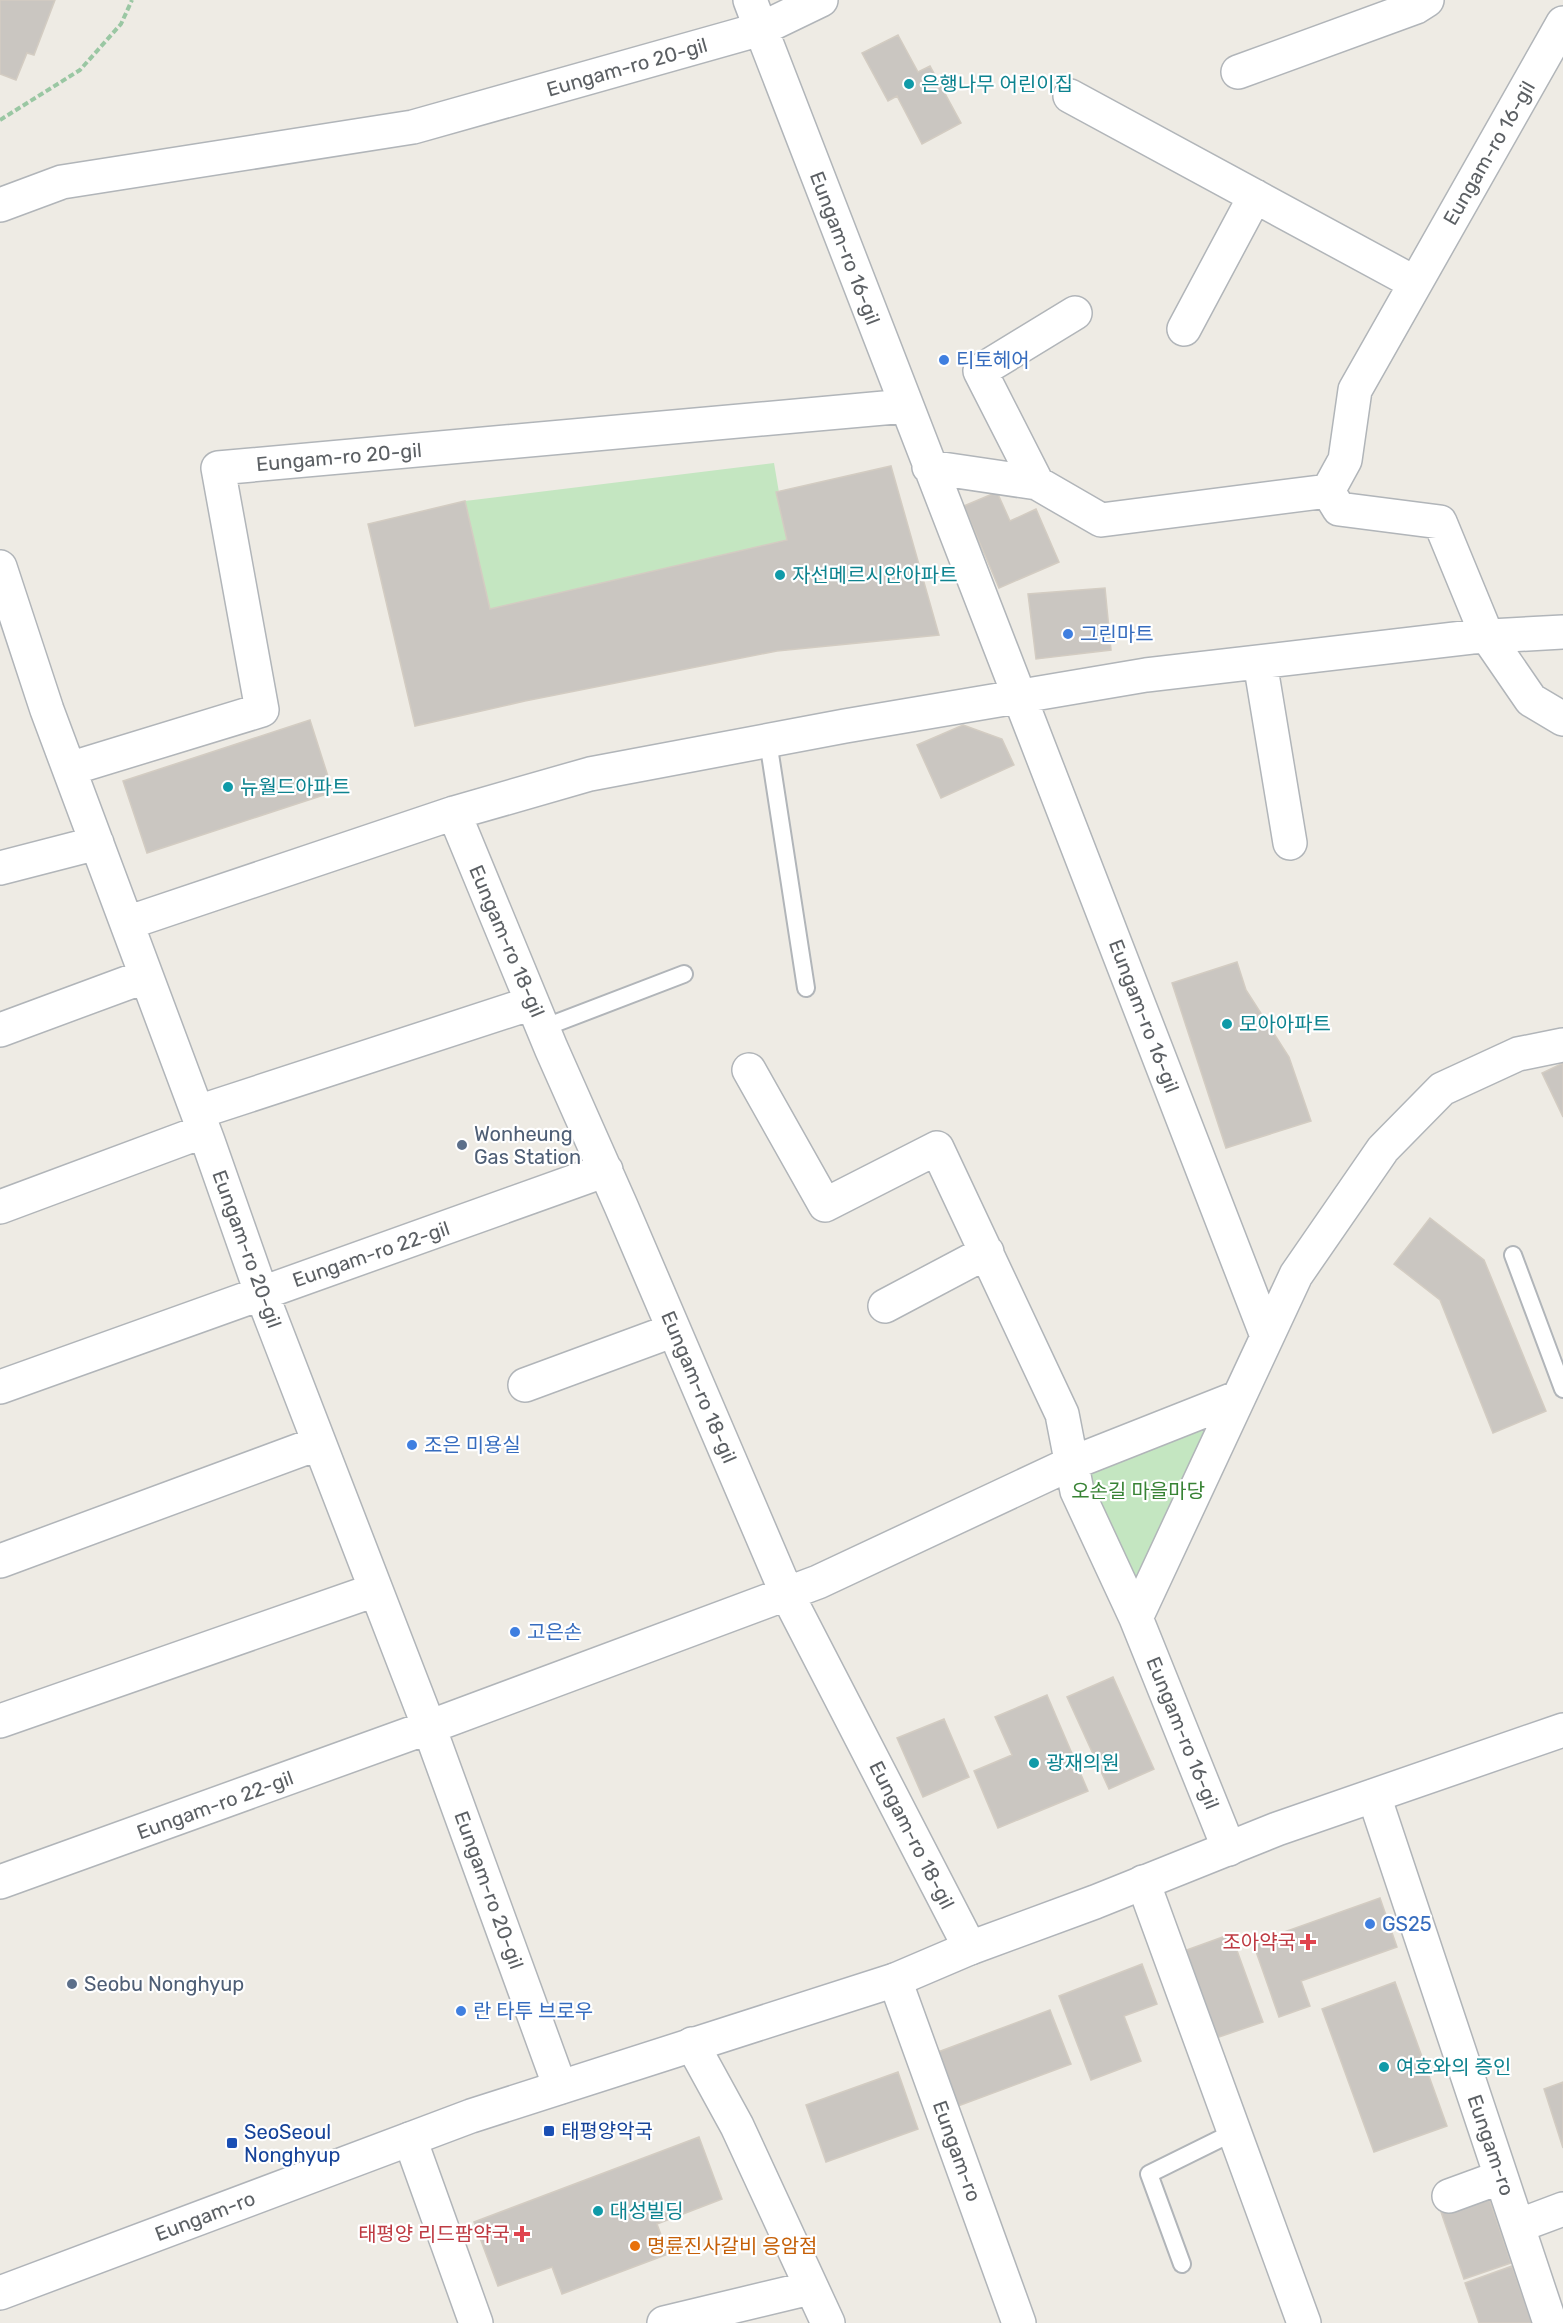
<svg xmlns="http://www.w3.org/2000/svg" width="1563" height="2323" viewBox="0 0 1563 2323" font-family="Rubik,'Noto Sans KR',sans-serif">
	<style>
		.green { fill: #c4e6c1 }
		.building { fill: #cac6c1; stroke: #d3ccc2; stroke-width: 1.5 }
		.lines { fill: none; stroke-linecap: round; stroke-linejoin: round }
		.lane-casing { stroke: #b1b5b9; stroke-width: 20 }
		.street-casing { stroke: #b1b5b9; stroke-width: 36 }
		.secondary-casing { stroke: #b0b4b9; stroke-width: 36 }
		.path { stroke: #9ac7a3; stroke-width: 4; stroke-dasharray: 6 3; stroke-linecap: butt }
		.lane { stroke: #fff; stroke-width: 16 }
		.street { stroke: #fff; stroke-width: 33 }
		.secondary { stroke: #fff; stroke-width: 33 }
		.culture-dot { fill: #0f9aa8; stroke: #fff; stroke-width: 2 }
		.shop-dot { fill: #3f7fe0; stroke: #fff; stroke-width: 2 }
		.service-dot { fill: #5c6f8a; stroke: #fff; stroke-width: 2 }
		.health-dot { fill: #e0444e; stroke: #fff; stroke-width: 2 }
		.transit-dot { fill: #1a4fb4; stroke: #fff; stroke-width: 2 }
		.food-dot { fill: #e8710a; stroke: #fff; stroke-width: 2 }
		.labels { text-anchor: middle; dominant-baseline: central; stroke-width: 4.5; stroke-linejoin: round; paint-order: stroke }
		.street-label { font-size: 20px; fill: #5c6064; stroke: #fff }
		.culture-label { font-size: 20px; fill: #0d838f; stroke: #fff; text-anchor: start }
		.shop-label { font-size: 20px; fill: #366cbe; stroke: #fff; text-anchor: start }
		.service-label { font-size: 20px; fill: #4e5e75; stroke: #fff; text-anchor: start }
		.park-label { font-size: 20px; fill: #388335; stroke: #fff }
		.health-label { font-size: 20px; fill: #be3a42; stroke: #fff; text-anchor: end }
		.transit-label { font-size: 20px; fill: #164399; stroke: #fff; text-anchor: start }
		.food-label { font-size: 20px; fill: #c56008; stroke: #fff; text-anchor: start }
	</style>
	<rect width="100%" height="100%" fill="#eeebe4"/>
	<path class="green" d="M774,463L787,540L490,609L465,501Z
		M1213,1418L1138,1588L1086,1471Z"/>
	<path class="building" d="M0,0H55L34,55L27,53L16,80L0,74Z
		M898,35L918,72L930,66L961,123L922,144L897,96L888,101L862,53Z
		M891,466L939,635L777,651L525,701L415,726L368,524L465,501L490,609L787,540L776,492Z
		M997,492L1010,521L1036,509L1059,562L999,588L964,506Z
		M1105,588L1111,650L1036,659L1028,594Z
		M310,720L333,792L147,853L123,781Z
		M963,725L1002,739L1014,765L941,798L917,745Z
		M1237,962L1246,990L1289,1057L1311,1121L1226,1148L1172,983Z
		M1563,1063V1117L1542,1073Z
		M1430,1218L1484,1260L1546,1411L1493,1433L1440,1300L1394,1264Z
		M1113,1677L1154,1769L1109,1789L1067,1697Z
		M1047,1695L1088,1791L998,1828L974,1771L1012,1755L995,1717Z
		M944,1719L969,1777L923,1797L897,1738Z
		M1380,1898L1397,1947L1301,1981L1310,2006L1279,2017L1253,1943Z
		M1231,1934L1263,2022L1216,2038L1184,1951Z
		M1142,1964L1157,2004L1124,2016L1141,2061L1091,2080L1059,1996Z
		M1395,1982L1447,2126L1374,2152L1322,2009Z
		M1050,2010L1071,2064L958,2106L938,2052Z
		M898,2072L918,2129L826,2162L806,2105Z
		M1563,2082V2148L1544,2089Z
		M699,2137L722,2199L657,2224L668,2254L562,2294L552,2267L498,2286L474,2222Z
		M1488,2195L1511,2263L1464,2279L1441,2212Z
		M1512,2266L1532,2323H1479L1465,2283Z"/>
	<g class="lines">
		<g class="lane-casing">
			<path id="lane" d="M768,741L806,988
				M543,1028L684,974
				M1513,1255L1563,1389
				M1182,2264L1149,2174L1234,2132"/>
		</g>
		<g class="street-casing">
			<path id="street" d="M761,29L1267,1336
				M1238,72L1416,7L1427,0
				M1070,96L1415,283
				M0,205L62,182L413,127L761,29L821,0
				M1184,329L1255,196
				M929,467L1037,483L1101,520L1328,491
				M1037,483L980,371L1075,313
				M1328,491L1345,460L1355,390L1563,23
				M1328,491L1339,509L1440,522L1487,636L1531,700L1563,719
				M0,567L47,710L208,1141L261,1292L429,1727L560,2087
				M1260,662L1290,843
				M69,769L262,710L218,468L906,406
				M454,813L551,1048L621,1206L787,1594L970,1948
				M0,868L97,843
				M127,923L454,813L590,774L845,726L1146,675L1472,637L1563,632
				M0,1030L146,976
				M749,1070L825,1205L937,1148L1062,1414L1077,1491L1136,1618L1229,1849
				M198,1112L532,1003
				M0,1207L204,1131
				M885,1306L987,1252
				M525,1385L674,1330
				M0,1387L606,1170
				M0,1561L319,1443
				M1136,1618L1296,1275L1383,1149L1442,1089L1518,1054L1563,1045
				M0,1721L375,1590
				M1374,1796L1550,2323
				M0,1882L429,1727L818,1582L1072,1463L1239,1397
				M1143,1882L1304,2323
				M895,1980L1019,2323
				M692,2044L737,2126L828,2323
				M410,2139L476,2323
				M1449,2196L1501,2177
				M1518,2226L1563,2209
				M664,2323L810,2288"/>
		</g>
		<g class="secondary-casing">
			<path id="secondary" d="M750,0L761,29
				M0,2293L471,2116L895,1980L970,1948L1095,1902L1277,1829L1563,1730"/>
		</g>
		<path class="path" d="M0,120L80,70L121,24L132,0"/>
		<use href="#lane" class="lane"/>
		<use href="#street" class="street"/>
		<use href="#secondary" class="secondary"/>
	</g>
	<g class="culture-dot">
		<circle cx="909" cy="84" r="6"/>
		<circle cx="780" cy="575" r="6"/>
		<circle cx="228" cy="787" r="6"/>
		<circle cx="1227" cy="1024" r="6"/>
		<circle cx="1034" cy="1763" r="6"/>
		<circle cx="1384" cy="2067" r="6"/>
		<circle cx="598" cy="2211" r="6"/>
	</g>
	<g class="shop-dot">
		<circle cx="944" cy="360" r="6"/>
		<circle cx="1068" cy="634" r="6"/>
		<circle cx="412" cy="1445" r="6"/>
		<circle cx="515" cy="1632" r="6"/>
		<circle cx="1370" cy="1924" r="6"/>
		<circle cx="461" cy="2011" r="6"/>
	</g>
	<g class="service-dot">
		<circle cx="462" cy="1145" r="6"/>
		<circle cx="72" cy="1984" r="6"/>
	</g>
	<g class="health-dot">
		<path d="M1305 1933h6v6h6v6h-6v6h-6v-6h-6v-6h6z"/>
		<path d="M519 2225h6v6h6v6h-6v6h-6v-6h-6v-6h6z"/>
	</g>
	<g class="transit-dot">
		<rect x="543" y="2125" width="12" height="12" rx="3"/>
		<rect x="226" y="2137" width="12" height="12" rx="3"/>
	</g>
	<circle class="food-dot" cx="635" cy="2246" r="6"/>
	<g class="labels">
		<g class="street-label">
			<text transform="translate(627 67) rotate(-16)">Eungam-ro 20-gil</text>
			<text transform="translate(1489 153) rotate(-60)">Eungam-ro 16-gil</text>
			<text transform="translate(845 248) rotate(69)">Eungam-ro 16-gil</text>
			<text transform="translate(339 457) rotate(-5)">Eungam-ro 20-gil</text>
			<text transform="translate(507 941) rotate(67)">Eungam-ro 18-gil</text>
			<text transform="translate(1144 1016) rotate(69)">Eungam-ro 16-gil</text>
			<text transform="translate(247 1249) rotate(70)">Eungam-ro 20-gil</text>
			<text transform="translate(371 1254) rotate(-19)">Eungam-ro 22-gil</text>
			<text transform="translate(699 1387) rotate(67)">Eungam-ro 18-gil</text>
			<text transform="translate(1183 1733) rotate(68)">Eungam-ro 16-gil</text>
			<text transform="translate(215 1805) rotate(-20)">Eungam-ro 22-gil</text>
			<text transform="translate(912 1835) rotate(63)">Eungam-ro 18-gil</text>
			<text transform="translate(489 1890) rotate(70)">Eungam-ro 20-gil</text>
			<text transform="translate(1491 2145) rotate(71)">Eungam-ro</text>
			<text transform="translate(957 2151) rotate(70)">Eungam-ro</text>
			<text transform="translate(205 2216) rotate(-21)">Eungam-ro</text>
		</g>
		<g class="culture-label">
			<text x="921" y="84">은행나무 어린이집</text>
			<text x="792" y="575">자선메르시안아파트</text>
			<text x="240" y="787">뉴월드아파트</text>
			<text x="1239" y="1024">모아아파트</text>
			<text x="1046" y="1763">광재의원</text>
			<text x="1396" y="2067">여호와의 증인</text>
			<text x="610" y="2211">대성빌딩</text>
		</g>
		<g class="shop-label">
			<text x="956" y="360">티토헤어</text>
			<text x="1080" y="634">그린마트</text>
			<text x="424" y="1445">조은 미용실</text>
			<text x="527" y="1632">고은손</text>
			<text x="1382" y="1924">GS25</text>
			<text x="473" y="2011">란 타투 브로우</text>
		</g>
		<g class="service-label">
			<text x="474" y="1134">Wonheung<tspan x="474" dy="23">Gas Station</tspan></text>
			<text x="84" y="1984">Seobu Nonghyup</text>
		</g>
		<g class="park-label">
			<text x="1138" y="1491">오손길 마을마당</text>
		</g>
		<g class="health-label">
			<text x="1296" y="1942">조아약국</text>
			<text x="510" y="2234">태평양 리드팜약국</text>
		</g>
		<g class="transit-label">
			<text x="561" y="2131">태평양악국</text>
			<text x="244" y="2132">SeoSeoul<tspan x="244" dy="23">Nonghyup</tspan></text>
		</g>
		<g class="food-label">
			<text x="647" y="2246">명륜진사갈비 응암점</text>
		</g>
	</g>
</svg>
